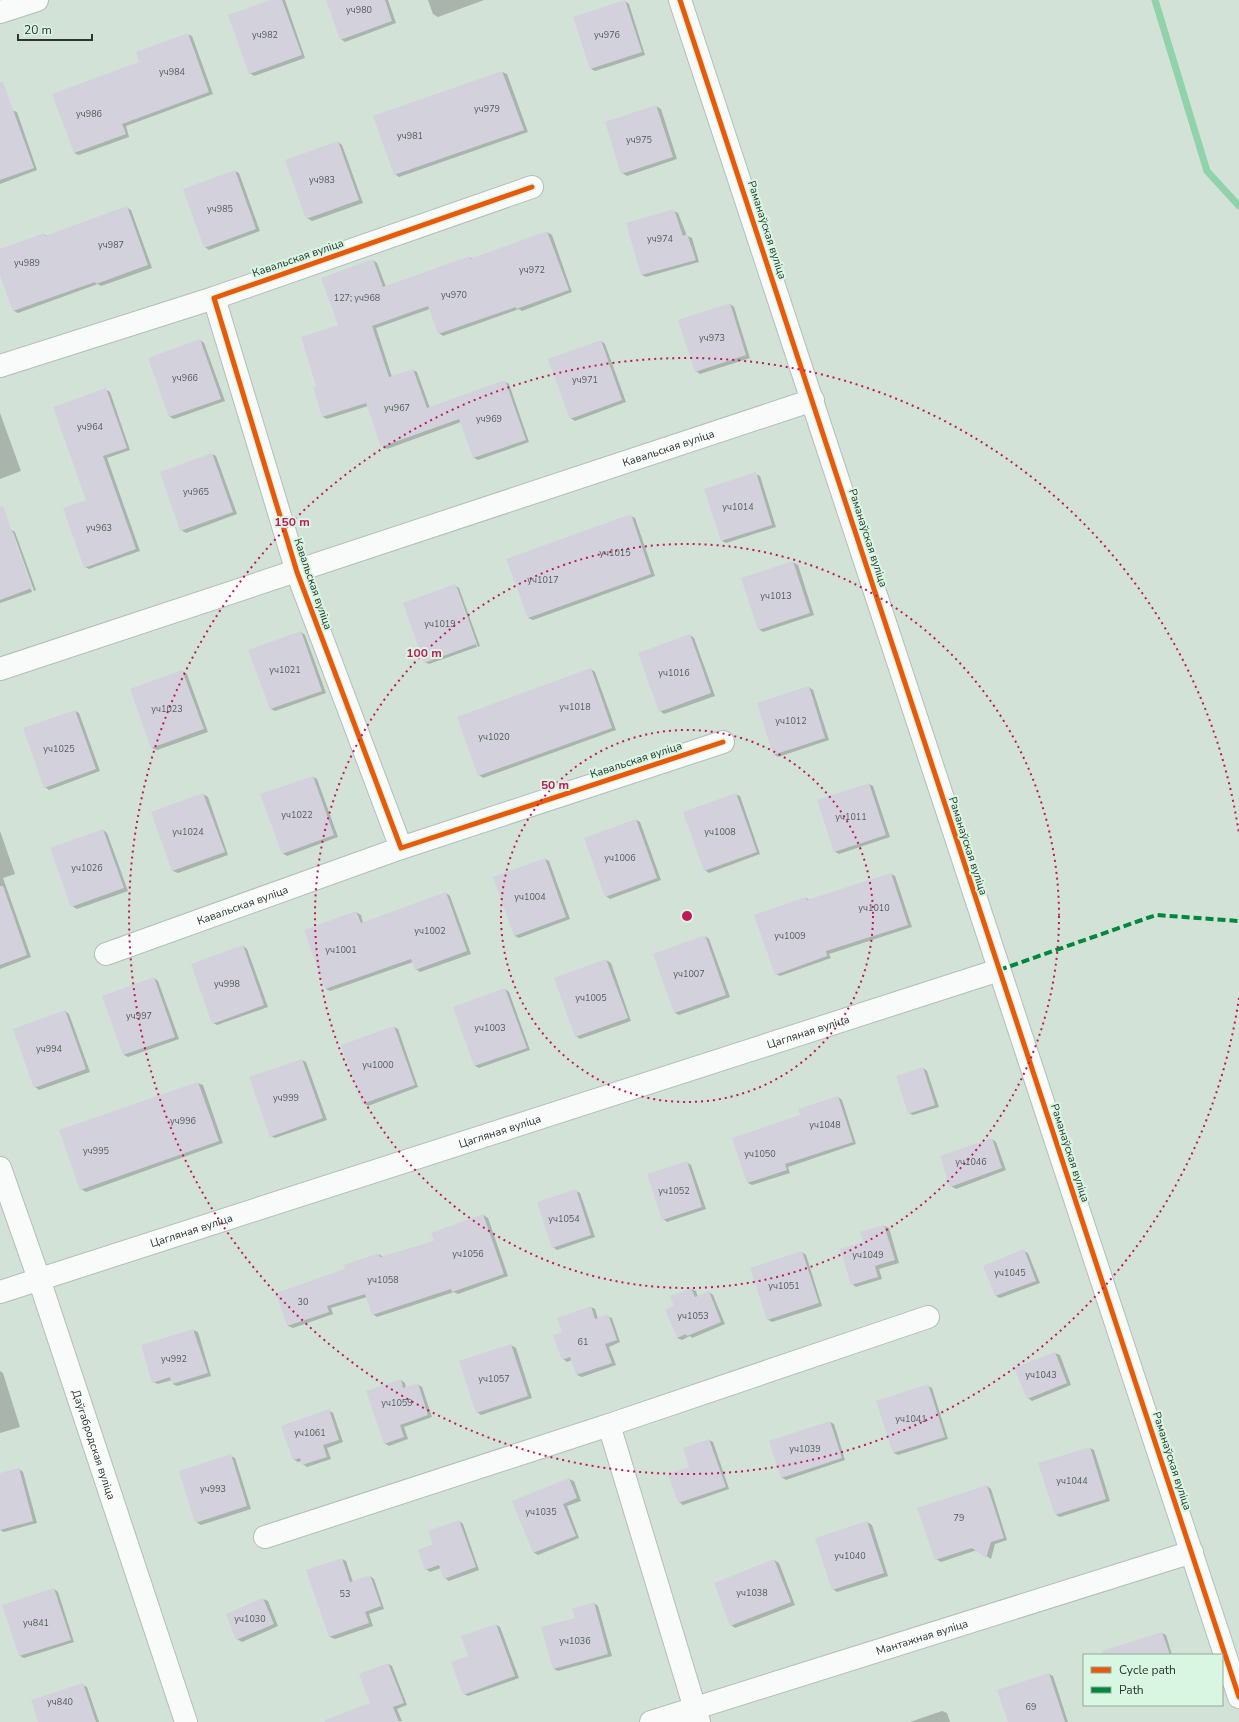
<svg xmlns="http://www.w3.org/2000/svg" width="1239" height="1722" viewBox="0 0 1239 1722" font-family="'Nunito Sans',sans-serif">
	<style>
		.shadow { fill: #0003 }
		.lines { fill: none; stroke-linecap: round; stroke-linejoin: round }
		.stream { stroke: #90d2aa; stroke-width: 7 }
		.building { fill: #d3d2dc }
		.minor-casing { stroke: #b2bfb7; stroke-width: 24 }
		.minor { stroke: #f8fbf9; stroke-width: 22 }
		.quiet { stroke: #00873e; stroke-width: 4; stroke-dasharray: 8 4; stroke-linecap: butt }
		.cycleway-casing { stroke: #d8f6e2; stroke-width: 8 }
		.cycleway { stroke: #e8590c; stroke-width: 5 }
		.ring { fill: none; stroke: #c2185b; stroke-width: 2; stroke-dasharray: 2 4 }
		.labels { text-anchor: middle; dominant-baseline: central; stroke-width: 4; stroke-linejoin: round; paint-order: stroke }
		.number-label { font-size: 9px; fill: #545d5a }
		.street-label { font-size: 11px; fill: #2a362e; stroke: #d8f6e2 }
		.centre { fill: #c2185b; stroke: #d8f6e2; stroke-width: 2 }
		.ring-label { font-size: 12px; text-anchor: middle; font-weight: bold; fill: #c2185b; stroke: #d8f6e2; stroke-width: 4; stroke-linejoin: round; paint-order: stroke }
	</style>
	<rect width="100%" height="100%" fill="#d2e2d7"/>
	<path class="shadow" d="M273,0H285L305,58L254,76L250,73Z
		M327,0H388L396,23L345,42L341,39Z
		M428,0H484L438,17L433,14Z
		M625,1L629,4L645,55L595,71L591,69Z
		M187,34L192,36L213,94L126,126L129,137L79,155L74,153L141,63Z
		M502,72L507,74L528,132L399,177L395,174L374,116Z
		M656,106L661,109L677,159L627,176L622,173Z
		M12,110L17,112L37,170L0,184V114Z
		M338,142L342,145L363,203L312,221L307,218Z
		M235,171L239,173L260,231L209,250L205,247Z
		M126,207L131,210L152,268L101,286L98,284L18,313L14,311L0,273V250L43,234L47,236Z
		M674,211L678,213L687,236L692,238L699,262L646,277L642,275L628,224Z
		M547,232L552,235L572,292L522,311L519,309L443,336L439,333L430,309L376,328L392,377L413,370L417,372L430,408L504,381L509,384L529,442L478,460L474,458L461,422L387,449L382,446L368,406L327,419L323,417L317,386L339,326L373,260L377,263L386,287L469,257L473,259Z
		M730,304L734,307L750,358L700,374L696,371Z
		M200,340L204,343L225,401L174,419L170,417L149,359Z
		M601,341L605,344L626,402L575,421L570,418Z
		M105,389L110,392L130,450L107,458L140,551L89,569L85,567L88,500Z
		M0,413L21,471L0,479Z
		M212,454L216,456L237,514L186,533L181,530Z
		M756,474L760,476L776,527L726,543L722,541Z
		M631,516L635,518L655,576L533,620L528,618Z
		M11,530L15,532L36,590L34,591L13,532H11L32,592L0,603V534Z
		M793,562L798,565L814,615L763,632L759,629Z
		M455,586L459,588L480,646L478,647L457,588H455L477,647L429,664L425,662Z
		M301,632L305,635L326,693L275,711L271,709L250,651Z
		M690,635L694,638L715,696L664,714L660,711Z
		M591,669L595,672L616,730L483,778L479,775Z
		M182,671L187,674L208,732L157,750L152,748Z
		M809,687L813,690L829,740L778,757L774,754Z
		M75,711L79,713L100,771L49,790L45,787Z
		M313,777L317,779L338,837L287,856L282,853Z
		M869,784L873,786L890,837L839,854L834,851Z
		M203,794L208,797L228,855L178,873L173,871L153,813Z
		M735,794L740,796L760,854L709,873L705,870Z
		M636,820L640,822L661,880L610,899L606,896Z
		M103,830L107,833L128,891L77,909L72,906Z
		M0,831L15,874L3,878L31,957L0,969Z
		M545,859L549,861L570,919L519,938L515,936Z
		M891,874L895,876L912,927L829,954L831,958L780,976L776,974L806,898L810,900Z
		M446,893L450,896L471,954L420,972L416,969L413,962L330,991L326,989L356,912L361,915L363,923Z
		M705,936L709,939L730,997L679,1015L675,1013L654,955Z
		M243,946L247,949L268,1007L217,1025L213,1023Z
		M606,960L611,963L631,1021L580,1039L576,1036Z
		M154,978L158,981L179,1039L128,1057L124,1055L103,997Z
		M505,989L509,992L530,1050L479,1068L475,1066L454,1008Z
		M65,1011L69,1014L90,1072L39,1090L35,1087Z
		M394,1027L398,1029L418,1087L368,1106L363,1103Z
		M302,1060L306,1062L327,1120L275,1138L271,1136Z
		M923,1068L927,1071L939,1107L913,1115L909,1113Z
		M198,1083L203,1085L223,1143L86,1192L81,1189Z
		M838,1097L842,1100L856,1144L788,1167L790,1173L752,1185L748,1183L734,1138L802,1116Z
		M992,1139L996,1142L1006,1170L956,1189L951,1186Z
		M686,1162L691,1165L706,1209L667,1222L663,1219Z
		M576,1191L580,1193L595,1237L557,1250L553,1247Z
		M483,1215L488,1218L508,1276L458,1294L454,1292L377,1317L373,1314L367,1297L331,1308L333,1314L293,1328L288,1326L277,1294L346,1269L379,1254L383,1257L435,1241Z
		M884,1226L889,1228L899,1263L879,1269L882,1279L856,1287L852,1284L865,1243L862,1232Z
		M1024,1251L1028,1253L1040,1283L1000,1298L996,1296L984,1266Z
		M802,1252L806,1255L822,1306L772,1322L767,1319Z
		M691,1289L696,1291L698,1297L709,1292L713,1295L725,1324L692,1338L690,1336L682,1340L677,1338L675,1307Z
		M591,1307L595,1309L598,1319L607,1316L612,1318L620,1342L609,1347L616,1365L582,1377L577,1375L572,1360L567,1362L563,1359L564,1333Z
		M193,1330L198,1332L211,1376L177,1386L173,1384L172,1380L158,1384L153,1382L142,1346Z
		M511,1345L516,1348L532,1398L481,1415L477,1412Z
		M1055,1353L1060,1355L1071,1385L1032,1401L1028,1398Z
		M0,1371L3,1373L20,1427L0,1433Z
		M401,1380L405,1383L406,1388L417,1384L422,1387L432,1417L404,1427L408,1439L389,1446L384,1443Z
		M928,1386L932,1388L948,1439L898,1455L894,1453Z
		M328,1410L333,1413L343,1442L327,1448L331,1459L307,1467L303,1464L302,1461L298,1462L293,1459Z
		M830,1422L834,1424L845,1460L786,1480L781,1477Z
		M709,1440L713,1442L729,1489L683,1505L679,1502L690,1467Z
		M1090,1448L1094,1450L1110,1501L1060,1517L1056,1515Z
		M231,1456L235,1458L251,1509L201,1525L196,1522Z
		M19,1469L23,1472L37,1523L4,1532L0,1530V1474Z
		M569,1479L574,1481L581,1501L567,1506L579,1538L538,1555L533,1552Z
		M987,1486L991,1489L1007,1540L995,1544L991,1559L977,1550L941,1562L936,1559Z
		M459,1521L463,1524L479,1570L449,1581L445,1578L441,1568L430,1572L426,1569L434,1545Z
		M867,1522L872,1525L888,1576L837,1592L833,1589Z
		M342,1559L346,1561L353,1582L370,1576L374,1579L384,1609L369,1614L373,1626L335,1639L330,1637L307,1571Z
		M774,1560L779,1563L795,1605L735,1628L731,1625Z
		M54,1589L58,1592L74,1642L24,1658L20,1656Z
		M263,1599L268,1601L278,1626L242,1642L237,1639Z
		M594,1603L598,1606L612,1656L558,1671L554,1669L576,1618Z
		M496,1625L500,1627L519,1678L468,1696L464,1694L470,1657Z
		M1162,1633L1166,1635L1172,1655H1113Z
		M388,1664L392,1666L407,1705L397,1709L402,1721L363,1722Z
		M1049,1674L1053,1676L1068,1722H1009Z
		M83,1685L87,1687L99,1722H39Z
		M942,1711L947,1713L950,1722H910Z"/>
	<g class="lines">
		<path class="stream" d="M1155,0L1207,171L1239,206"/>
	</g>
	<path class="building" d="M270,0H282L302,55L249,74L228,15Z
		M326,0H385L392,21L340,40Z
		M625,0L642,52L590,69L573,17Z
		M188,33L209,92L122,124L126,134L74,153L52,94L139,62L136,52Z
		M502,71L524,130L394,175L373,116Z
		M0,82H3L34,168L0,180Z
		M656,105L673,157L621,174L605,122Z
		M338,141L359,200L306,219L285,160Z
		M235,170L256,229L204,248L183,189Z
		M127,206L148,265L96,284L95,282L13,311L0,276V249L44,233L45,236Z
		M674,209L683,236L687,234L696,260L641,275L626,223Z
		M547,231L569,290L516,309V307L438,334L428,306L372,326L389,377L413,369L427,408L505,380L526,440L473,458L459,419L381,447L366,403L322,417L313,387L316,386L301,337L338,325L321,278L373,259L383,287L470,256V259Z
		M730,303L746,355L695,372L678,320Z
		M200,339L221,399L169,417L148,358Z
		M601,340L622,400L570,419L548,359Z
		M106,388L127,448L103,456L136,549L84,568L63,508L86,500L53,407Z
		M212,453L233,512L180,531L160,472Z
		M756,472L772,525L721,541L704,489Z
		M3,506L32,588L0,600V507Z
		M631,514L651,574L528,618L506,559Z
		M793,561L810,613L758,630L741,578Z
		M455,584L476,644L424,663L403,603Z
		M301,631L322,691L270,709L248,650Z
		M690,634L711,693L659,712L638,653Z
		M591,668L612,728L478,776L457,717Z
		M182,670L204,729L151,748L130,689Z
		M809,686L825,738L773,755L757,703Z
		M75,710L96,769L44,788L23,728Z
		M313,776L334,835L282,854L260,794Z
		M869,783L886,835L834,852L817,800Z
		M203,793L225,852L172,871L151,812Z
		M736,793L757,852L704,871L683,812Z
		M636,819L657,878L605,897L584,838Z
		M103,829L124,888L71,907L50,848Z
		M545,858L566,917L514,936L493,877Z
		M891,873L908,925L826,951L827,956L775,975L754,915L806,897L807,900Z
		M0,886H3L27,955L0,965Z
		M446,892L467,951L415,970L411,959L325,989L304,930L356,911L361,923Z
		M705,935L726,995L674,1013L653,954Z
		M243,945L264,1005L212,1024L191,964Z
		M606,959L628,1018L575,1037L554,978Z
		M154,977L175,1037L123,1055L102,996Z
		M505,988L527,1048L474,1066L453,1007Z
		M65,1010L86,1069L34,1088L13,1029Z
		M394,1026L415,1085L362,1104L341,1045Z
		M302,1059L323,1118L270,1137L249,1077Z
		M923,1067L935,1105L908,1114L896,1076Z
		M198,1082L219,1141L80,1190L59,1130Z
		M838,1096L853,1142L785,1164L787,1170L747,1183L732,1138L800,1115L798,1109Z
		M992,1138L1002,1168L950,1187L940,1156Z
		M687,1161L702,1207L662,1220L647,1174Z
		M576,1189L591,1235L552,1248L537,1202Z
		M483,1214L504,1274L452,1292L451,1289L372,1315L365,1294L327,1306L329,1312L287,1326L276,1293L345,1269L344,1265L379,1253L380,1257L434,1241L431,1233Z
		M884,1225L895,1260L875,1266L878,1277L851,1285L840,1249L864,1242L860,1232Z
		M1024,1249L1036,1281L995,1296L983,1266Z
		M802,1251L819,1303L767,1320L750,1268Z
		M691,1288L695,1297L709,1291L721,1322L687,1336L686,1334L677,1338L665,1310L674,1306L670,1296Z
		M591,1306L595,1319L608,1314L617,1340L605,1344L612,1363L576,1375L570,1357L562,1360L553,1335L562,1332L557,1318Z
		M193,1329L208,1373L172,1384L170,1377L152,1383L141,1345Z
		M511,1344L528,1396L476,1413L459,1361Z
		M1055,1352L1067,1383L1027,1399L1014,1368Z
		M401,1379L403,1388L418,1383L428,1415L400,1425L404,1437L384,1444L366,1391Z
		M928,1384L945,1437L893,1453L876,1401Z
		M329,1409L339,1440L323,1445L327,1457L302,1465L300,1458L293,1460L281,1426Z
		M830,1421L842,1458L781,1478L769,1441Z
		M709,1439L726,1487L678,1503L668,1474L689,1467L683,1448Z
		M1090,1447L1106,1499L1055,1515L1038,1463Z
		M231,1454L247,1506L195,1523L179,1471Z
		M19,1468L33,1521L0,1530V1473Z
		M569,1478L577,1498L563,1504L576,1536L533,1553L512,1501Z
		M987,1485L1004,1538L991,1542L986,1558L972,1548L935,1560L917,1508Z
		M459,1520L476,1567L444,1579L439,1565L425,1570L418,1550L433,1544L428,1531Z
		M867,1521L884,1573L832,1590L815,1538Z
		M342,1558L350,1582L370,1575L381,1606L365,1612L369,1623L329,1637L306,1570Z
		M774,1559L791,1602L730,1626L714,1583Z
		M54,1588L71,1640L19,1656L2,1605Z
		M263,1598L274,1624L236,1640L226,1614Z
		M594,1602L608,1654L553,1669L541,1627L575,1618L572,1609Z
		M496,1624L515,1676L463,1695L451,1662L468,1656L461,1636Z
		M1162,1632L1170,1655H1102V1651Z
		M388,1663L404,1703L393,1707L399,1722H325V1720L370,1703L359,1674Z
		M1049,1673L1065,1722H1008L997,1690Z
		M83,1683L96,1722H38L31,1700Z"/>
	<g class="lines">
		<g class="minor-casing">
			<g id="minor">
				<path d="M680,0L1239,1697"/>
				<path d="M0,12L37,0"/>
				<path d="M532,187L214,298L297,572L401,848L723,742"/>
				<path d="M0,366L214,298"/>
				<path id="s1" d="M0,669L813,400"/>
				<path id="s2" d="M106,954L401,848"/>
				<path id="s3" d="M0,1168L39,1279L186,1722"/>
				<path id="s4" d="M0,1292L999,970"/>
				<path d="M265,1537L609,1425"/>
				<path id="s5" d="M651,1722L1192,1552"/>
				<path d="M699,1722L609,1425L928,1317"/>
			</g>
		</g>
		<use href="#minor" class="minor"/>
		<path class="quiet" d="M999,970L1156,915L1239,921"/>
		<g class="cycleway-casing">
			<path id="cycleway" d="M680,0L1239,1697
				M532,187L214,298L297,572L401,848L723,742"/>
		</g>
		<use href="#cycleway" class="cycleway"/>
	</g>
	<g class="ring">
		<circle cx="687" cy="916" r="186"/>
		<circle cx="687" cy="916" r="372"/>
		<path d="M1239 998A558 558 0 1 1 1239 834"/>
	</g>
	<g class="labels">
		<g class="number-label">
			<text x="359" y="10">уч980</text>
			<text x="265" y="35">уч982</text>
			<text x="607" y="35">уч976</text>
			<text x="172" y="72">уч984</text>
			<text x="487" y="109">уч979</text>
			<text x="89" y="114">уч986</text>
			<text x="410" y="136">уч981</text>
			<text x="639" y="140">уч975</text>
			<text x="322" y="180">уч983</text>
			<text x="220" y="209">уч985</text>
			<text x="660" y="239">уч974</text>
			<text x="111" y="245">уч987</text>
			<text x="27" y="263">уч989</text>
			<text x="532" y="270">уч972</text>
			<text x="454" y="295">уч970</text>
			<text x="357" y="298">127; уч968</text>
			<text x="712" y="338">уч973</text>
			<text x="185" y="378">уч966</text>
			<text x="585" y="380">уч971</text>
			<text x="397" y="408">уч967</text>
			<text x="489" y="419">уч969</text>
			<text x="90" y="427">уч964</text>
			<text x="196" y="492">уч965</text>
			<text x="738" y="507">уч1014</text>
			<text x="99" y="528">уч963</text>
			<text x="615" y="553">уч1015</text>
			<text x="543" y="580">уч1017</text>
			<text x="776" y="596">уч1013</text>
			<text x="440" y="624">уч1019</text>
			<text x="285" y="670">уч1021</text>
			<text x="674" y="673">уч1016</text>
			<text x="575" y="707">уч1018</text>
			<text x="167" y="709">уч1023</text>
			<text x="791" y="721">уч1012</text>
			<text x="494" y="737">уч1020</text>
			<text x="59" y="749">уч1025</text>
			<text x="297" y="815">уч1022</text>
			<text x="851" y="817">уч1011</text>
			<text x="188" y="832">уч1024</text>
			<text x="720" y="832">уч1008</text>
			<text x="620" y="858">уч1006</text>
			<text x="87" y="868">уч1026</text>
			<text x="530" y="897">уч1004</text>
			<text x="874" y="908">уч1010</text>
			<text x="430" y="931">уч1002</text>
			<text x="790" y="936">уч1009</text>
			<text x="341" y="950">уч1001</text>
			<text x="689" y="974">уч1007</text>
			<text x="227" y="984">уч998</text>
			<text x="591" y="998">уч1005</text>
			<text x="139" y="1016">уч997</text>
			<text x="490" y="1028">уч1003</text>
			<text x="49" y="1049">уч994</text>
			<text x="378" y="1065">уч1000</text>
			<text x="286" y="1098">уч999</text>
			<text x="183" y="1121">уч996</text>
			<text x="825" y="1125">уч1048</text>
			<text x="96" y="1151">уч995</text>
			<text x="760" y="1154">уч1050</text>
			<text x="971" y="1162">уч1046</text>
			<text x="674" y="1191">уч1052</text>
			<text x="564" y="1219">уч1054</text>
			<text x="468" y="1254">уч1056</text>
			<text x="868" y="1255">уч1049</text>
			<text x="1010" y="1273">уч1045</text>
			<text x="383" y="1280">уч1058</text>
			<text x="784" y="1286">уч1051</text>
			<text x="303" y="1302">30</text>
			<text x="693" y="1316">уч1053</text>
			<text x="583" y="1342">61</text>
			<text x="174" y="1359">уч992</text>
			<text x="1041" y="1375">уч1043</text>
			<text x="494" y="1379">уч1057</text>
			<text x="397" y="1403">уч1059</text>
			<text x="911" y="1419">уч1041</text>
			<text x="310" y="1433">уч1061</text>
			<text x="805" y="1449">уч1039</text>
			<text x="1072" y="1481">уч1044</text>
			<text x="213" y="1489">уч993</text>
			<text x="541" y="1512">уч1035</text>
			<text x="959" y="1518">79</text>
			<text x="850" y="1556">уч1040</text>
			<text x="752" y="1593">уч1038</text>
			<text x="345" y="1594">53</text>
			<text x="250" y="1619">уч1030</text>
			<text x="36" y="1623">уч841</text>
			<text x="575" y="1641">уч1036</text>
			<text x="60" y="1702">уч840</text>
			<text x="1031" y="1707">69</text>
		</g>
		<g class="street-label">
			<text transform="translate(767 230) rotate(72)">Раманаўская вуліца</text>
			<text transform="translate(298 258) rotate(-19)">Кавальская вуліца</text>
			<text stroke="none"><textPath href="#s1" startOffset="704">Кавальская вуліца</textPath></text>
			<text transform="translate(868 538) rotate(72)">Раманаўская вуліца</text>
			<text transform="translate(313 584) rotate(71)">Кавальская вуліца</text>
			<text transform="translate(636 760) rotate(-18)">Кавальская вуліца</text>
			<text transform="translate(968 846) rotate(72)">Раманаўская вуліца</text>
			<text stroke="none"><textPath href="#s2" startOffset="145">Кавальская вуліца</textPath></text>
			<text stroke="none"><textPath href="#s4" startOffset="849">Цагляная вуліца</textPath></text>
			<text stroke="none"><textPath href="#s4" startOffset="525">Цагляная вуліца</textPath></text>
			<text transform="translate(1070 1153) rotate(72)">Раманаўская вуліца</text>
			<text stroke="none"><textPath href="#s4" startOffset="201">Цагляная вуліца</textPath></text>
			<text stroke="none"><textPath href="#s3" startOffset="292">Даўгабродская вуліца</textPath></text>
			<text transform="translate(1172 1461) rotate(72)">Раманаўская вуліца</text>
			<text stroke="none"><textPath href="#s5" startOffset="284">Мантажная вуліца</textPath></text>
		</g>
	</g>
	<circle cx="687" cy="916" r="6" class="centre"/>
	<g class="ring-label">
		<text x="292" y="526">150 m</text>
		<text x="424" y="657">100 m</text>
		<text x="555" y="789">50 m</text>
	</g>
	<rect x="1083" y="1654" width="140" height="52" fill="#d8f6e2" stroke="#92a99a"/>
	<rect x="1091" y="1667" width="20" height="6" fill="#e8590c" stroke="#92a99a"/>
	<text x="1119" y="1674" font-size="12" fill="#2a362e">Cycle path</text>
	<rect x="1091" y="1687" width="20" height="6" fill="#00873e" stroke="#92a99a"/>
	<text x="1119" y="1694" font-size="12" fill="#2a362e">Path</text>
	<path d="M18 34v6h74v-6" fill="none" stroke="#2a362e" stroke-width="2"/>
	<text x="24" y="34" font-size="12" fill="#2a362e" stroke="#d8f6e2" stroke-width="3" paint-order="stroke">20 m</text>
</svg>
